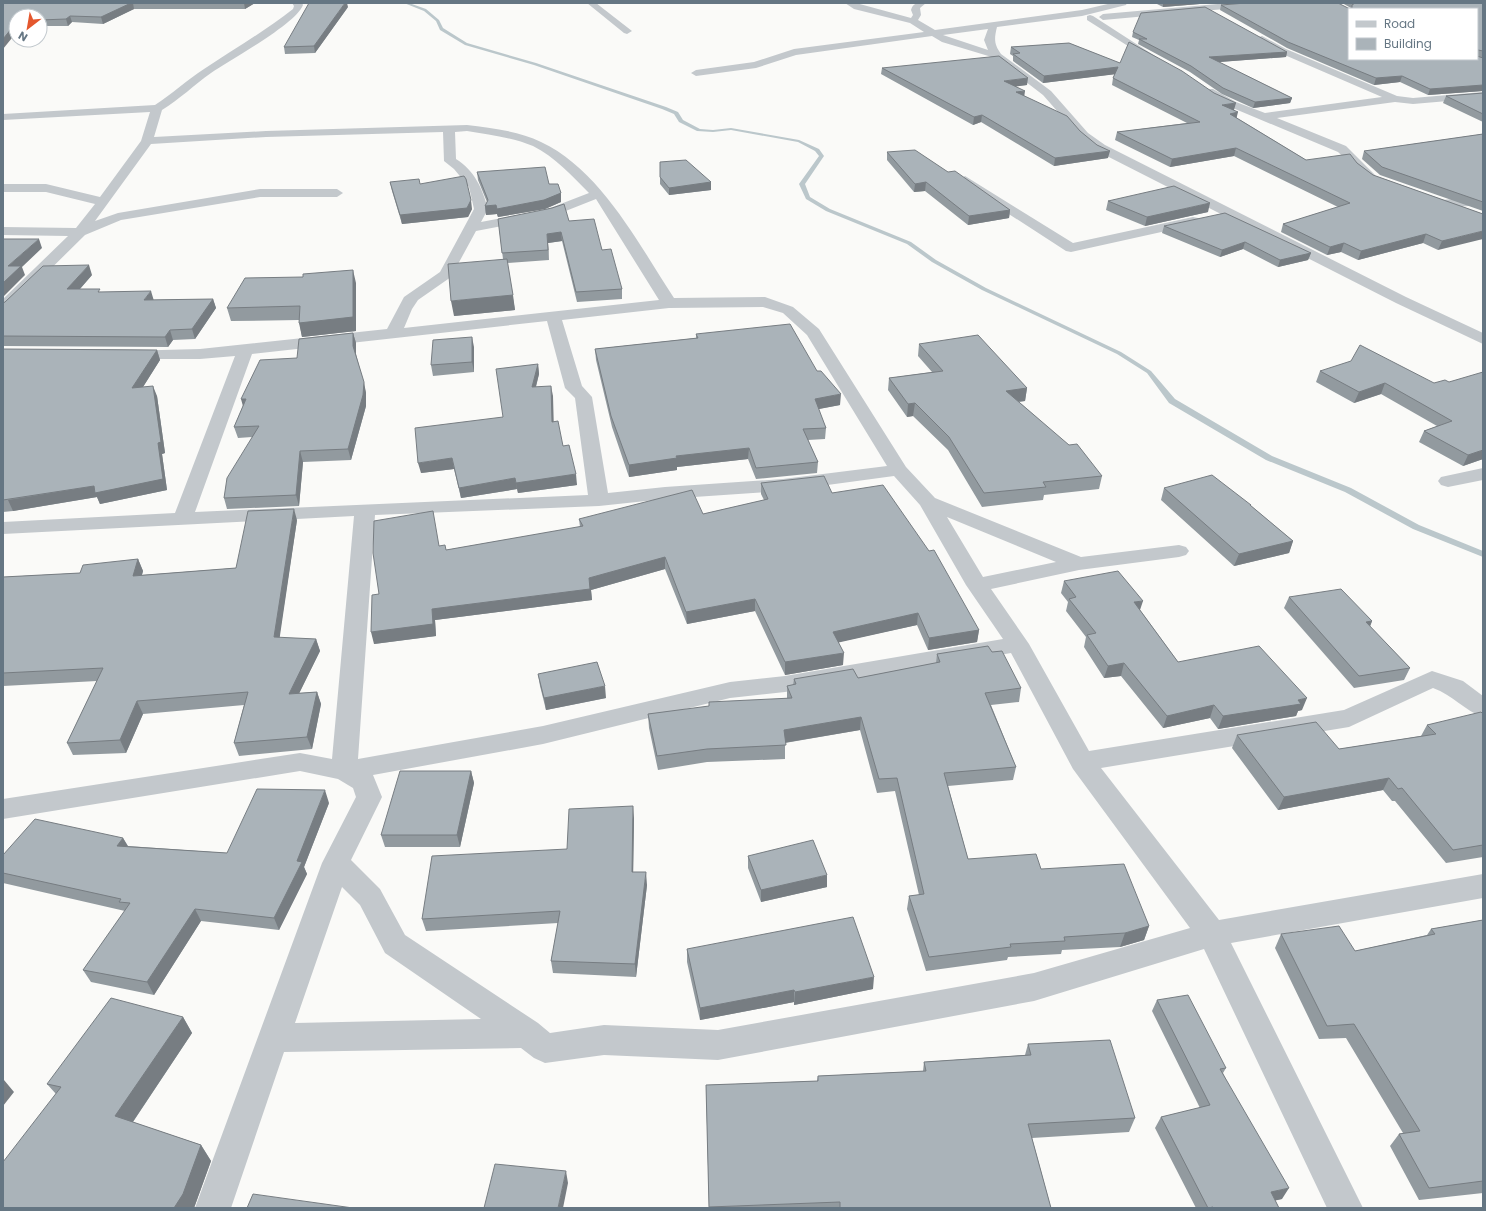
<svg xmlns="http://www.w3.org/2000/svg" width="1486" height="1211" viewBox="0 0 1486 1211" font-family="Poppins,sans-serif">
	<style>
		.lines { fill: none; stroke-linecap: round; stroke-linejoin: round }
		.stream { fill: #bbc7cb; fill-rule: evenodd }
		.minor { fill: #c3c8cc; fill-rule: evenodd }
		.wall { fill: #929a9f }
		.shaded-wall { fill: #777d82 }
		.building { fill: #aab3b9; stroke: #777d82 }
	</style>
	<rect width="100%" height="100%" fill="#fafaf8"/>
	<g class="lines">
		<path class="stream" d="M404,3H409L426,9L439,20L443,28L467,43L536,63L666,107L678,112L683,120L700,129L713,130L731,128L799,140L819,149L824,156L805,184L810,197L830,209L911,242L936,260L986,288L1121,352L1151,371L1175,399L1272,456L1351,488L1419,525L1483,551V557L1413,529L1345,492L1266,460L1169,403L1147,373L1117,354L982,290L932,262L907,244L826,211L806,199L799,184L819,156L815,151L798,142L731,130L713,132L697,131L679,122L674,114L662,109L534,65L465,45L440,30L436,21L424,11Z"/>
		<path class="minor" d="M292,3H302L303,5C296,24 230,60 211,73C194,85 180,99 162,110L154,137L266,131L467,125C491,128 519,131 541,142C601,170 639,245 674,298L765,297L793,307L819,329L906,467L935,498L1081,557L1179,545L1186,547L1189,551L1186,555L1179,557L1079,570L991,589L1029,644L1089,751L1344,710L1432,671L1463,681L1483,696V717C1465,711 1453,695 1433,688L1349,727L1101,768L1219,920L1483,874V898L1231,943L1363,1208H1327L1204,949L1034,1001L718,1060L604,1055L545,1063L534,1058L521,1048L284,1052L231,1208H195L322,863L356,797L353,788L338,779L300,771L3,819V799L300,753L332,759L354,516L3,534V522L175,513L235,356L200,359H129L123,357L121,354L123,351L200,349L387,329L404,297L440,272L474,209L469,187L454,169L444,161L443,132L266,137L151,144L95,221L118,213L260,189H337L343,193L337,197H260L121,220L85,235L8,311L3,313V299L68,236L3,235V227L76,228L95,204L46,192H3V184H46L100,197L141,141L150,112L3,120V114L155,105C172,94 187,80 204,69C234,49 265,31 293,9L294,6ZM467,131C489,135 512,137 533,146C555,157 572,176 589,193L545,210L481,222L488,209C482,188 475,171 456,159L455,132ZM596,199L659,300L404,328L412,309L418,300L451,277L476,231L553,216ZM763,307L783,313L807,335L887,466L783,479L665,487L608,493L592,397L582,386L562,320L669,308ZM547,321L565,388L575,398L588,495L195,512L252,354ZM894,476L920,505L966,585L1003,639L785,676L730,682L543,726L358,759L375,515L599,506L665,499L783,491ZM947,517L1056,562L983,577ZM1011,653L1073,769L1190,928L1034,973L718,1030L604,1025L550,1033L538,1023L405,935L380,889L351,860L382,797L373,775L543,744L730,698L785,692ZM342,887L360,905L385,953L481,1019L295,1023Z
			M587,3H596L632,31L627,34L624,33Z
			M845,3H856L911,18L913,15L911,10C913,2 919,3 926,3L920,8L921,15L918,20L935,30L1082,10L1112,3H1127L1126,5L1082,16L997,27C994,39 994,44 1001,54L1051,91L1088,133L1105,145L1406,297L1483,333V344L1396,303L1097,151L1080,137L1043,95L995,58L942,42L932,36L796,55L756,68L696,76L691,73L696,70L754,62L794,49L924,32L910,23L854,9ZM988,29L984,40L988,50L943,35Z
			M1229,3H1262L1258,6L1103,20L1099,17L1103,14Z
			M1090,15L1093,16L1158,58L1153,61L1150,60L1087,20V16Z
			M1262,36L1286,49L1397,96L1413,98L1483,92V98L1413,104L1395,102L1277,118L1346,146L1375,175L1373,178H1365L1338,152L1228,106L1205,93L1204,91L1205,89H1213L1236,102L1265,113L1382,97L1280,53L1259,41V37Z
			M965,176L1073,243L1193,217L1198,218L1200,221L1198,224L1193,225L1071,252L1066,251L961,183L959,180Z
			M1483,197V205L1441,208L1434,204L1441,200Z
			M1483,468V480L1448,487L1441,485L1438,481L1441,477Z"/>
	</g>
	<path class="wall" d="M3,3H255L245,9H134L103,24L72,22L68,26H40V16H16L3,49Z
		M1155,3H1212L1163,7Z
		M1342,3H1482L1483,4V58L1478,56L1483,58V91L1428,95L1400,82L1374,85L1287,48L1220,10L1221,5L1350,9L1477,59V9H1351V8Z
		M348,7L315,53L285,54L284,47Z
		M1133,32L1287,52L1286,57L1218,62L1292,98L1290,103L1253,108L1222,94L1190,72L1138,44L1139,40L1132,37Z
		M1069,43L1234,110L1237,118L1306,160L1357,163L1373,175L1483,214L1438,250L1423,243L1358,260L1341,252L1327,255L1281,232L1283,224L1338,207L1234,156L1170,167L1115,140L1117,132L1187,123L1112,85L1113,78L1115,74L1043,83L1013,61V56L1010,54L1011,47Z
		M882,68L1027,85L1016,86L1024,96L1080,131L1108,158L1054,166L981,122L973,125L881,74Z
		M1483,93V122L1443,103L1446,96Z
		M1483,134V211L1380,175L1362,159L1364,151Z
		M887,152L948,172L1010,210L1009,218L968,225L925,191L914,192L887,160Z
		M477,172L549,184L561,193V202L545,209L498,217L497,214L486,215L485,206L487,202L478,180Z
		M660,177L711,182V190L669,195L660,184Z
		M390,182L420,184L472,209L468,217L402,224L392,191Z
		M1108,201L1208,212L1145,226L1106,210Z
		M498,219L569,221L602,250L622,289V299L577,302L562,241L548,243L549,260L507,263L515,310L454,316L503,259Z
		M1164,226L1311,253L1308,260L1278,267L1243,249L1220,257L1162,233Z
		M92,275L80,289L101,292L153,300L213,299L216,308L195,339L173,340L168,347L3,346V303Z
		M356,283V331L302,337L299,320L231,321L227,308Z
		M353,333L356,343V354L366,393V406L351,460L303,462L299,506L227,509L224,498L252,437L238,438L234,427L243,406L297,358Z
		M696,334L817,371L840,405L818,409L826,428L825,439L808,440L818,462L817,473L756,479L748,459L677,467V470L629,477L612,427L596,360L595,349L696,338Z
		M919,344L1027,388L1025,401L1019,402L1102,476L1099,489L1044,495L1043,500L982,507L948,450L913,416L907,417L888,390L889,378L932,372L918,356Z
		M474,347V372L433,376L431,365Z
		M3,349L157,350L160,360L143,387L157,396L165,453L162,454L167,490L100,504L97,497L13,511L3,512Z
		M538,364L539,374L536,387L553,396V421L577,485L518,493L517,489L461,498L454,469L421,473L503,417Z
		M1320,371L1434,383L1449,382L1483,459L1463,466L1419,442L1424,431L1437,426L1381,394L1354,403L1316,382Z
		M761,483L832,493L979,630L977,642L928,650L917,625L838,642L843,665L785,675L755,611L687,624L665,569L591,590L592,600L435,620L436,636L374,644L379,594L440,546L446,550L580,527L579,519L703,514L764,500L761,494Z
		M1164,488L1251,505V506L1293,541L1289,553L1234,566L1161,500Z
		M297,520L279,638L316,639L320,651L299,693L317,692L321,704L312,749L239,756L234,743L244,705L143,714L126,753L73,755L67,743L97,681L3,686V577L80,573L138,559L143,571L142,575L236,568Z
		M1064,581L1140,610L1178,662L1302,710L1298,711L1296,716L1218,729L1210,718L1163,728L1121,676L1104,678L1084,647L1086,637L1066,611L1068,602L1061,593Z
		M1289,597L1372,621L1370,627L1410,668L1404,680L1354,688L1284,608Z
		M992,652L1021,688L1019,702L991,705L1016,767L1013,780L948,786L968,859L1041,869L1149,926L1144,940L1120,947L1062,950L1061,954L1008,957L1007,960L926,971L907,909L909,896L919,895L895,791L877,793L860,730L785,743V759L707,762L658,770L649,728L648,714L787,698V686L793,685L794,679L858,678L936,663L937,654Z
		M538,674L606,698L546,710L540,686Z
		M1483,714V857L1446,863L1395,801H1392L1383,790L1278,810L1232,748L1237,735L1339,749L1421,736L1427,725Z
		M471,771L474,783L460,847H385L381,835Z
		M329,803L304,867L307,874L279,930L201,921L154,995L91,982L83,970L125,911L3,883V855L123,838L128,846L227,853Z
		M634,818L633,872L647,885L636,977L553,973L551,961L558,923L426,931L422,919L567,849Z
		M748,856L827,887L761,902L748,868Z
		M1483,920V1193L1419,1200L1390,1146L1399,1134L1403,1133L1346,1038L1319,1039L1275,948L1281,934L1355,951L1427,935L1431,929Z
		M687,949L873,989L794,1005V1002L700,1020L687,962Z
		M1157,1000L1226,1068L1223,1073L1282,1199L1275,1200L1279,1208H1196L1155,1128L1161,1117L1200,1108L1152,1011Z
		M183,1017L192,1033L133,1122L201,1145L211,1161L194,1208H3L56,1094L47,1084Z
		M1028,1044L1135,1118L1129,1132L1032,1138L1051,1208H709L706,1085L817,1081L818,1076L923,1071L924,1062L1025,1055Z"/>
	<path class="shaded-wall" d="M131,3H133L134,9L103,24L101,17Z
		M244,3H255L245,9Z
		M345,3H347L348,7L315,53L314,46Z
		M1163,3H1212L1163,7Z
		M70,16L72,22L68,26L66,19Z
		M16,23V33L3,49V39Z
		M1287,52L1286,57L1207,63L1209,57Z
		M1118,67L1117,74L1043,83L1044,76Z
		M1402,76L1400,82L1374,85L1376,78Z
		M1028,78L1027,85L1003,88L1004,81Z
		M1483,85V91L1428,95L1430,89Z
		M1025,91L1024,98L1016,92Z
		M1292,98L1290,103L1253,108L1255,102Z
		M1236,103L1234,110L1220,112L1222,105Z
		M1238,112L1236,120L1230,114Z
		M982,115L981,122L973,125L974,117Z
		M1236,148L1234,156L1170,167L1172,159Z
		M1110,151L1108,158L1054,166L1055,158Z
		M711,182V190L669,195V188Z
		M926,182L925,191L914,192L915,184Z
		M561,193V202L545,209L498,217L497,214L486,215L485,206Z
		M471,200L472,209L468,217L402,224L400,215Z
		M1210,203L1208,212L1145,226L1147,217Z
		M1010,210L1009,218L968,225L969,216Z
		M1483,231V239L1438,250L1442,241Z
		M561,232L562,241L548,243L549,260L548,250L547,234Z
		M1426,234L1423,243L1358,260L1361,251Z
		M39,239L42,248L22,267L25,275L3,297V283L8,266Z
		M1245,242L1243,249L1220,257L1222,250Z
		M1344,243L1341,252L1327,255L1330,247Z
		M1311,253L1308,260L1278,267L1280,260Z
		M89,265L92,275L71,299L67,289Z
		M353,270L356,283V331L302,337L299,323Z
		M151,291L154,301L144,300Z
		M513,295L515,310L454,316L451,301Z
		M213,299L216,308L195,339L192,329Z
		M170,330L173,340L168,347L165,337Z
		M353,333L356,343V356L353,346Z
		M472,337L474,347V372L472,362Z
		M157,350L160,360L136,398L132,388Z
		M538,364L539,374L533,397L532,387Z
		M364,382L366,393V406L351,460L348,449Z
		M1385,383L1381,394L1354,403L1359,392Z
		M153,386L157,396L165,453L162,454L167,490L100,504L97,497L13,511L8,500L94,486L158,443Z
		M551,386L553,396L554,432L552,422Z
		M1027,388L1025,401L1004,403L1006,391Z
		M841,394L840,405L814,410L815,399Z
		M241,399H246L244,410Z
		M915,403L913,416L907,417L908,404Z
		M749,448L748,459L677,467V470L629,477V465L676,456Z
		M1483,450V459L1463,466L1468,455Z
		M300,451L303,462L299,506L296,495Z
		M452,458L454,469L421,473L418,463Z
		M576,474L577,485L518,493L516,483Z
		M515,478L517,489L461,498L459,488Z
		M294,509L297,520L278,649L274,637Z
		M1293,541L1289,553L1234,566L1239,554Z
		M665,557V569L591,590L592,600L435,620L436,636L374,644L371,632L432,609L589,578Z
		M138,559L143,571L138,588L133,576Z
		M755,599V611L687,624L686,612Z
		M1143,601L1139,613L1134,602Z
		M918,613L917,625L832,644L833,632Z
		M1372,621L1367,633L1366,622Z
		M979,630L977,642L928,650L929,638Z
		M316,639L320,651L293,706L289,694Z
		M844,653L843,665L785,675V662Z
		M1124,663L1121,676L1104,678L1108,666Z
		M605,686L606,698L546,710L544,698Z
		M317,692L321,704L312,749L307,737Z
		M1307,698L1302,710L1298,711L1296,716L1218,729L1223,716Z
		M137,701L143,714L126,753L120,740Z
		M1214,705L1210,718L1163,728L1167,716Z
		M861,717L860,730L783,743L784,730Z
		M471,771L474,783L460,847L457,835Z
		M1389,778L1383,790L1278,810L1284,797Z
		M325,790L329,803L304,867L307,874L279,930L274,918Z
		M633,806L634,818L633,884L632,872Z
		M123,838L130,850L117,846Z
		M646,872L647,885L636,977L635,964Z
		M827,875V887L761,902V890Z
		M195,909L201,921L154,995L147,982Z
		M1149,926L1144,940L1120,947L1125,933Z
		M874,977L873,989L794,1005L795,992Z
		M794,990V1002L700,1020V1008Z
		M183,1017L192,1033L126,1132L115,1116Z
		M4,1080L14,1092L3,1106V1082Z
		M201,1145L211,1161L194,1208H174Z
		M566,1171L568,1183L563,1208H558Z
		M1289,1188L1282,1199L1264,1203L1271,1192Z"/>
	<path class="building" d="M3,3H131L101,17L70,16L66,19L40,20V16H16V23L3,39Z
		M309,3H345L314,46L284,47Z
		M1246,3H1338L1350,9H1349V59H1477V56L1483,58V85L1430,89L1402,76L1376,78L1288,42L1221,5Z
		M1355,3H1482L1483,4V51L1478,50H1477V9H1352V5Z
		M1205,7L1287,52L1209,57L1292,98L1255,102L1223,88L1191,66L1139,39H1147L1133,32L1141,13Z
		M1129,42L1182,71L1214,93L1236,103L1222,105L1238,112L1230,114L1306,160L1350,154L1357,163L1373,175L1483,214V231L1442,241L1426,234L1361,251L1344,243L1330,247L1283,224L1350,203L1236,148L1172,159L1117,132L1200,122L1113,78L1118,67L1044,76L1013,54L1020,53L1011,47L1069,43L1120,63Z
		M999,56L1028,78L1004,81L1025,91L1016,92L1067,116L1080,131L1097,145L1110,151L1055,158L982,115L974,117L882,68Z
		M1483,93V114L1446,96Z
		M1483,134V202L1382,167L1364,151Z
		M915,150L948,172L955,171L1010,210L969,216L926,182L915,184L887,152Z
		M686,160L711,182L669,188L660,177V162Z
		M545,167L549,184H558L561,193L544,200L497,209L496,205L485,206L488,200L477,172Z
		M464,176L466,179L471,200L467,208L400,215L390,182L419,179L420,184Z
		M1174,186L1210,203L1147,217L1108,201Z
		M564,204L569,221L594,219L602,250L611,249L622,289L576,292L561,232L547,234L548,250L502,253L498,219L552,208Z
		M1225,213L1311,253L1280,260L1245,242L1222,250L1164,226Z
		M3,239H39L8,266H21L3,283Z
		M507,259L513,295L451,301L448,264Z
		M89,265L67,289H100L98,292L151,291L144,300L213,299L192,329L170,330L165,337L3,336V303L5,302L43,266Z
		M353,270V317L299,323L300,306L227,308L245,278L303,277V274Z
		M790,324L817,371H821L841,394L815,399L826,428L803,429L818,462L756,468L749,448L676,456L677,458L629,465L611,416L595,349L698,338L696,334Z
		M353,333V346L364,382L363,395L348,449L300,451L296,495L224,498L227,478L259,426L234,427L246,399H241L260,360L297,358L299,339Z
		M978,335L1027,388L1006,391L1069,445L1077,444L1102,476L1043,482L1046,487L984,493L949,437L915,403L908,404L889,378L943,371L919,344Z
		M472,337V362L431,365L433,340Z
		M1360,345L1434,383L1445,380L1449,382L1483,372V450L1468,455L1424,431L1452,421L1385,383L1359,392L1320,371L1351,361Z
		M3,349L157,350L132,388L153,386L161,442L158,443L163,479L95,493L94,486L3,500Z
		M538,364L532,387L551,386L552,422L558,421L563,446L569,445L576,474L516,483L515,478L459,488L452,458L418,463L415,428L503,417L496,369Z
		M1212,475L1251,505H1250L1293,541L1239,554L1164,488Z
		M824,476L832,493L883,485L929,551L934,550L979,630L929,638L918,613L833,632L844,653L785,662L755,599L686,612L665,557L589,578L590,589L432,609L433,624L371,632L372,595L379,594L373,553L374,521L433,511L439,546L445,545L446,550L583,526L579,519L692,490L703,514L768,499L761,483Z
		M294,509L274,637L316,639L289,694L317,692L307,737L234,743L248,692L137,701L120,740L67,743L103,668L3,673V577L80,573L83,565L138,559L133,576L236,568L248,511Z
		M1118,571L1143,601L1134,602L1178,662L1259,646L1307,698L1298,700L1301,704L1223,716L1214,705L1167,716L1124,663L1108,666L1087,635L1096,633L1069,599L1076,597L1064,581Z
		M1341,589L1372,621L1366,622L1410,668L1359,676L1289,597Z
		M988,646L992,652L1002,651L1021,688L985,693L1016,767L944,773L968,859L1036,854L1041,869L1124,864L1149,926L1125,933L1064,937L1065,941L1010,944L1011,947L929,957L909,896L924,894L897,778L879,779L861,717L784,730L786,745L707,749L657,756L648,714L709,706V702L792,698L787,686L796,684L794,679L853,669L858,678L940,662L937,654Z
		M597,662L605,686L544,698L538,674Z
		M1481,712L1483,714V845L1453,850L1402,788L1398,789L1389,778L1284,797L1237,735L1316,722L1339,749L1436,734L1427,725Z
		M400,771H471L457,835H381Z
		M257,789L325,790L297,861L302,862L274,918L195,909L147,982L83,970L130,903L119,902L121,899L3,873V855L35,819L123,838L117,846L227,853Z
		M633,806L632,872H646L635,964L551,961L560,911L422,919L432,856L567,849L569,809Z
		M813,840L827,875L761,890L748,856Z
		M853,917L874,977L795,992L794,990L700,1008L687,949Z
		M1483,920V1181L1429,1188L1399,1134L1420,1131L1354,1024L1327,1026L1281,934L1339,926L1355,951L1435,934L1431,929Z
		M1188,995L1226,1068L1220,1069L1289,1188L1271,1192L1279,1208H1214L1213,1207L1208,1208L1161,1117L1210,1105L1157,1000Z
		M111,998L183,1017L115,1116L201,1145L183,1194L174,1208H3V1162L61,1087L47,1084Z
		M1110,1040L1135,1118L1028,1124L1051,1208H840V1202L709,1207L706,1085L818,1081V1076L926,1071L924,1062L1031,1055L1028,1044Z
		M495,1164L566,1171L558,1208H484Z
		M253,1194L353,1208H247Z"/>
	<rect width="1486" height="1211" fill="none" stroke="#657683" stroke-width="8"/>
	<rect x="1348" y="8" width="130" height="52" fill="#ffffff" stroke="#c1c8cd"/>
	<rect x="1356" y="21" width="20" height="6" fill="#c3c8cc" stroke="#c1c8cd"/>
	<text x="1384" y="28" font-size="12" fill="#657683">Road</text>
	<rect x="1356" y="38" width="20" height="12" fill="#aab3b9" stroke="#c1c8cd"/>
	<text x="1384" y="48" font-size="12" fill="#657683">Building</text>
	<g transform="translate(28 28) rotate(211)"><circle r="19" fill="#ffffff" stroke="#c1c8cd"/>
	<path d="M0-3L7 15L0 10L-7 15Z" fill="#e4572e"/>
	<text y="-6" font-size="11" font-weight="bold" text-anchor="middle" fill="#657683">N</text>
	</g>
</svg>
